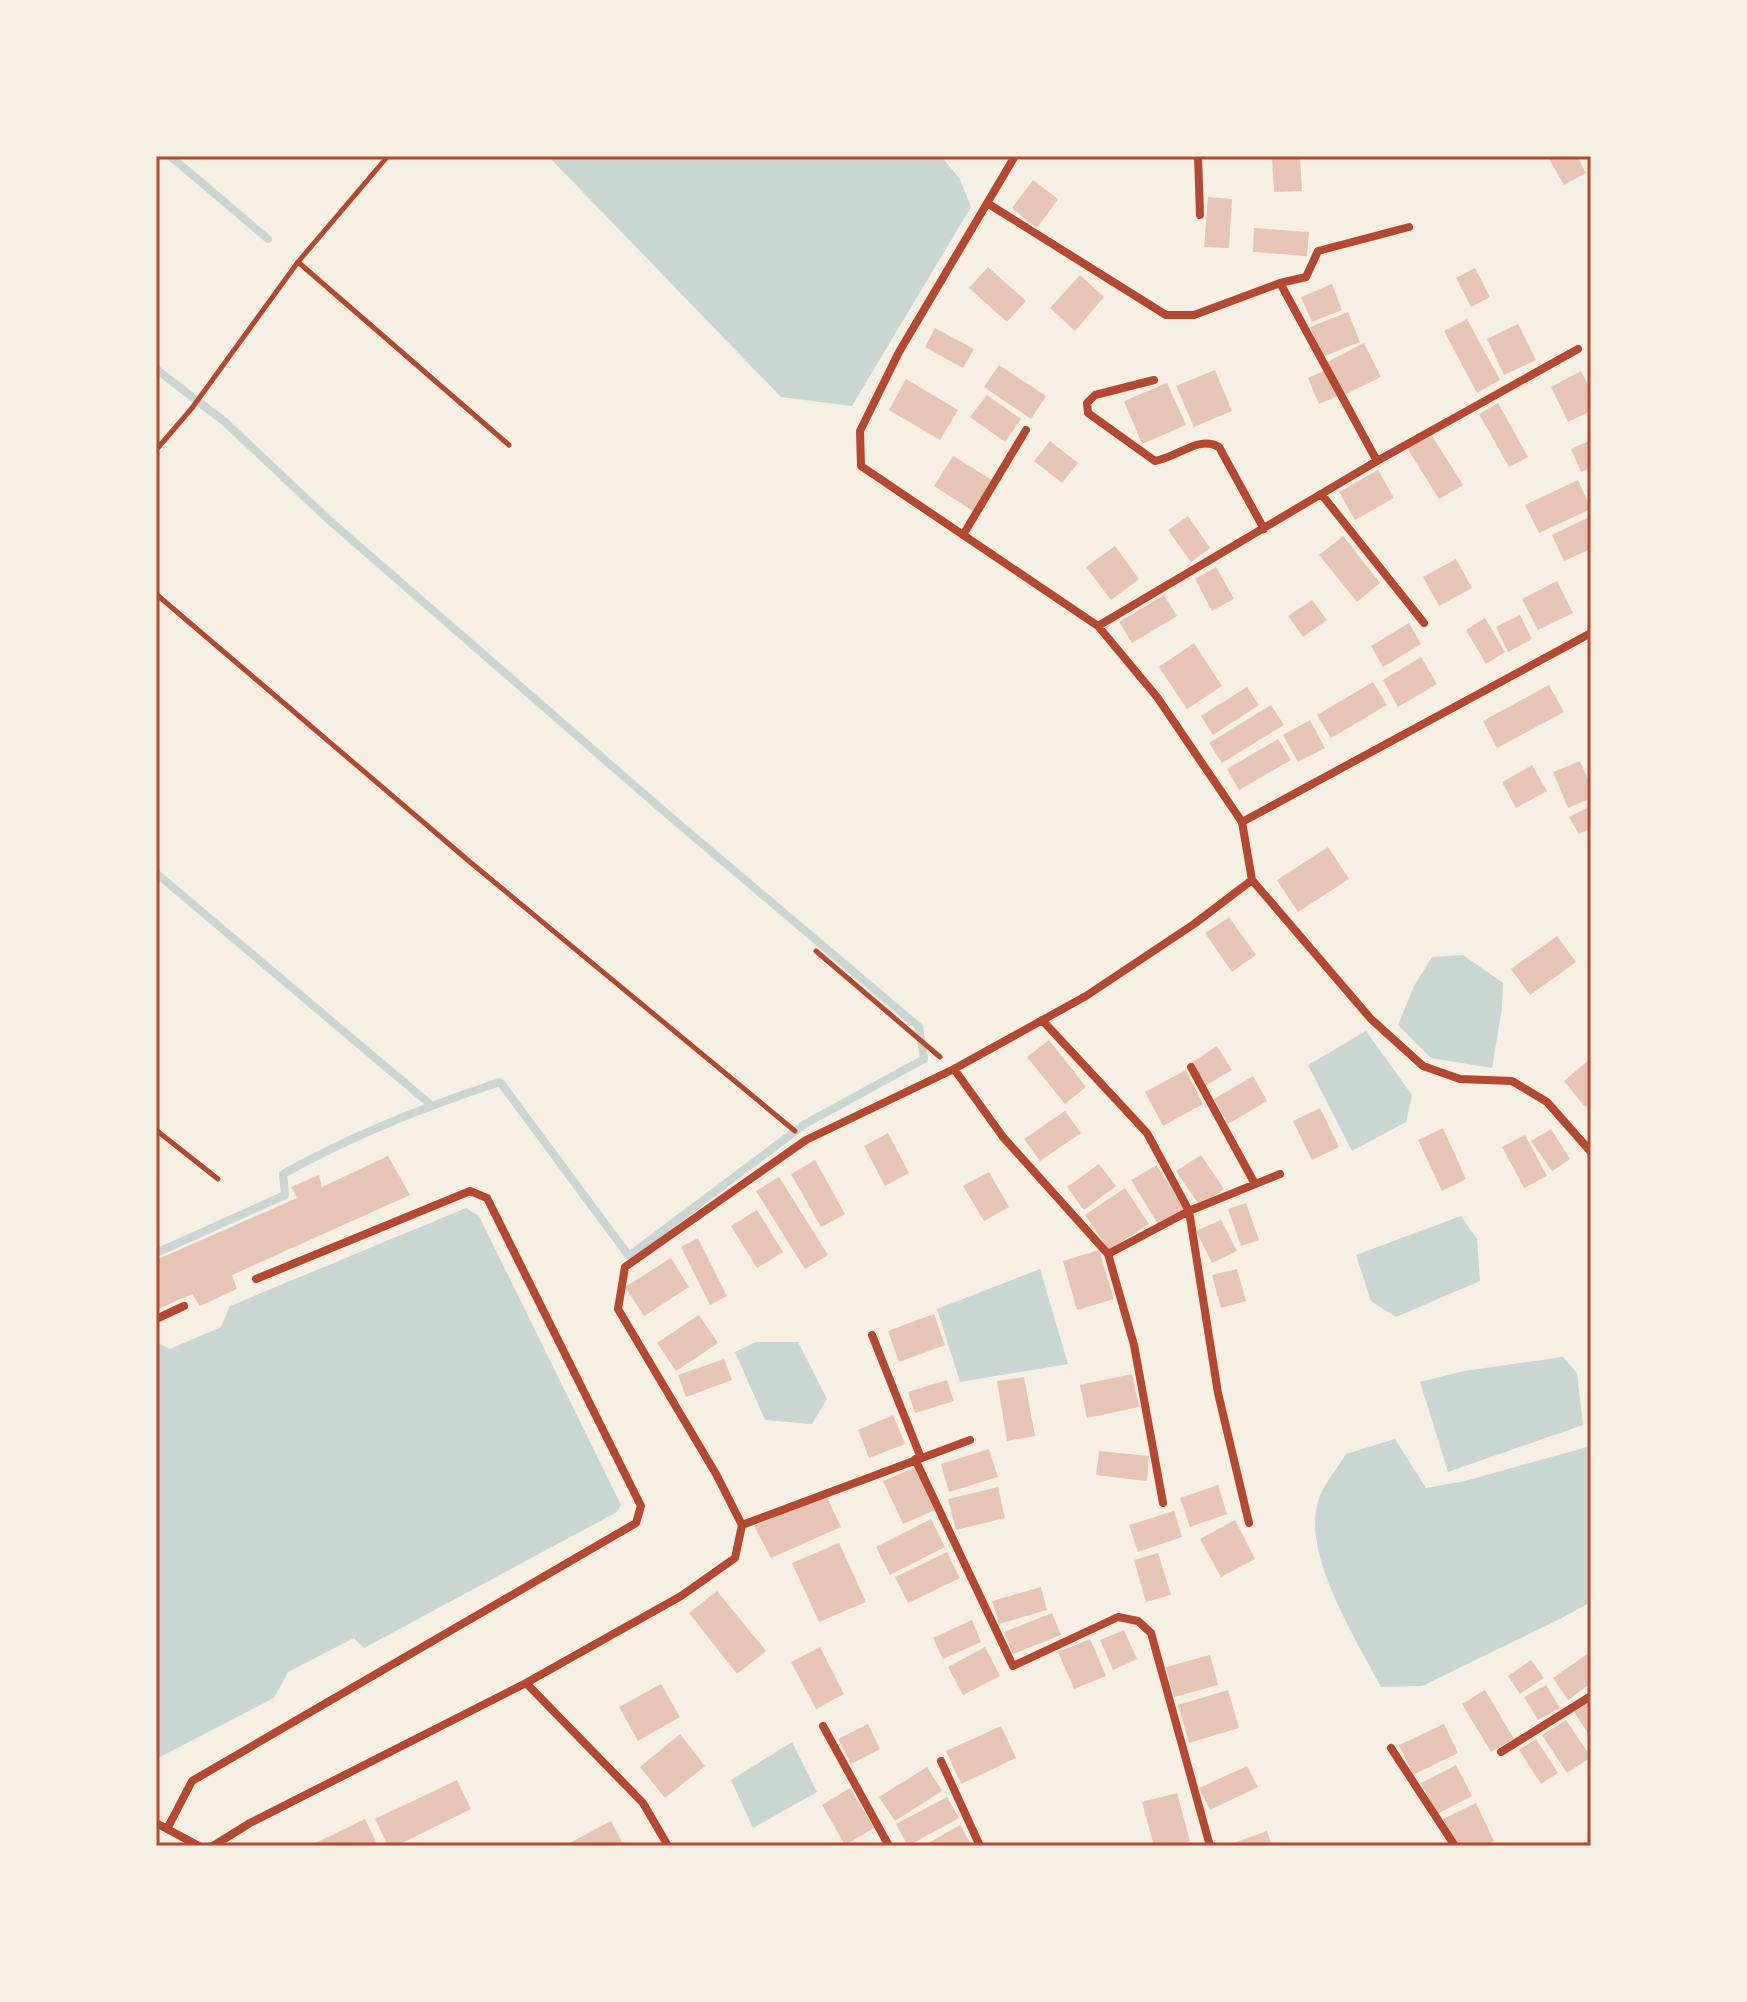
<svg xmlns="http://www.w3.org/2000/svg" width="1747" height="2002" viewBox="0 0 1747 2002" font-family="Karla,sans-serif">
	<style>
		.water { fill: #c9d6d2 }
		.lines { fill: none; stroke-linecap: round; stroke-linejoin: round }
		.stream { stroke: #c9d6d2; stroke-width: 8 }
		.building { fill: #e6c5b7 }
		.path { stroke: #b5482f; stroke-width: 5 }
		.minor { stroke: #b5482f; stroke-width: 8 }
		.neatline { fill: none; stroke: #b5482f; stroke-width: 3 }
	</style>
	<rect width="100%" height="100%" fill="#f6efe4"/>
	<path class="water" d="M548,156H941L960,179L971,207L852,406L781,397Z
		M1463,955L1503,983L1502,1008L1492,1068L1431,1058L1398,1025L1414,986L1432,957Z
		M1366,1031L1412,1095L1406,1122L1352,1151L1308,1065Z
		M466,1208L479,1216L621,1505L617,1512L364,1648L354,1638L288,1672L274,1698L156,1759V1342L170,1349L221,1327L230,1306Z
		M1461,1216L1477,1239L1480,1281L1396,1317L1371,1301L1356,1255Z
		M1040,1269L1068,1364L960,1382L937,1309Z
		M756,1342H798L827,1399L812,1424L765,1420L735,1352Z
		M1563,1357L1577,1373L1583,1425L1448,1472L1420,1382L1464,1371Z
		M1395,1439L1426,1488L1465,1481L1591,1446V1602L1558,1620L1422,1686L1381,1687C1357,1640 1302,1556 1318,1502C1322,1486 1337,1469 1346,1454Z
		M792,1742L817,1792L753,1828L731,1780Z"/>
	<g class="lines">
		<path class="stream" d="M170,156L268,239
			M156,369L225,422L329,520L666,813L919,1027L924,1059L805,1124L629,1256L500,1082C422,1108 355,1134 283,1174L285,1195L156,1253
			M156,873L431,1105"/>
	</g>
	<path class="building" d="M1554,156H1577L1586,173L1564,185L1549,159Z
		M1300,157L1302,191L1274,192L1272,158Z
		M1033,180L1058,199L1037,228L1012,208Z
		M1208,197L1232,199L1229,248L1204,247Z
		M1254,228L1309,232L1307,256L1253,252Z
		M988,267L1026,301L1007,322L969,288Z
		M1475,268L1490,297L1471,307L1456,278Z
		M1080,275L1104,297L1075,331L1050,308Z
		M1332,284L1342,310L1312,322L1301,297Z
		M1348,312L1360,342L1322,357L1310,327Z
		M1467,319L1500,380L1477,393L1444,331Z
		M1518,324L1536,360L1504,375L1487,339Z
		M935,328L974,349L963,368L925,347Z
		M1364,343L1381,377L1344,395L1327,362Z
		M999,365L1046,396L1031,419L984,387Z
		M1215,370L1232,411L1194,427L1176,386Z
		M1326,370L1338,396L1319,404L1308,378Z
		M1581,371L1591,391V411L1568,422L1551,387Z
		M906,379L958,410L940,440L889,410Z
		M1167,383L1186,425L1142,444L1124,401Z
		M987,395L1021,419L1005,442L970,417Z
		M1498,403L1528,457L1509,467L1479,414Z
		M1431,434L1463,485L1439,499L1407,448Z
		M1591,440V468L1581,472L1571,449Z
		M1050,441L1078,463L1062,483L1034,461Z
		M953,456L992,480L973,511L934,486Z
		M1378,470L1394,498L1355,520L1339,492Z
		M1578,480L1591,509L1539,533L1525,505Z
		M1188,516L1210,548L1191,562L1168,530Z
		M1591,516V549L1564,561L1552,535Z
		M1343,536L1380,583L1357,602L1319,555Z
		M1115,546L1139,579L1111,600L1086,567Z
		M1456,559L1472,588L1439,606L1423,577Z
		M1216,567L1234,599L1212,611L1195,579Z
		M1557,581L1573,613L1538,630L1522,599Z
		M1164,595L1177,616L1132,643L1119,622Z
		M1312,600L1327,620L1303,637L1288,616Z
		M1520,615L1532,639L1508,652L1496,627Z
		M1485,618L1505,652L1486,664L1466,630Z
		M1409,623L1421,644L1383,667L1371,646Z
		M1194,643L1222,686L1187,709L1159,667Z
		M1421,657L1437,684L1398,707L1383,680Z
		M1373,682L1387,705L1331,738L1317,715Z
		M1549,685L1564,712L1497,748L1483,721Z
		M1247,687L1259,705L1213,735L1201,716Z
		M1271,705L1284,725L1222,763L1209,743Z
		M1310,720L1325,748L1298,762L1283,735Z
		M1278,739L1291,760L1239,790L1227,769Z
		M1580,761L1591,786V798L1568,808L1553,772Z
		M1532,765L1547,791L1516,808L1502,782Z
		M1591,806V828L1579,834L1569,817Z
		M1328,847L1349,879L1298,912L1277,880Z
		M1229,917L1256,955L1232,972L1205,933Z
		M1557,936L1576,962L1530,995L1511,969Z
		M1049,1040L1086,1087L1065,1104L1027,1057Z
		M1217,1046L1232,1070L1205,1086L1191,1063Z
		M1591,1058V1102L1585,1107L1564,1081Z
		M1186,1070L1203,1104L1163,1126L1145,1092Z
		M1253,1076L1267,1101L1228,1124L1214,1099Z
		M1320,1108L1339,1147L1312,1160L1293,1121Z
		M1065,1111L1081,1133L1040,1161L1024,1139Z
		M1443,1128L1466,1179L1442,1191L1418,1140Z
		M1551,1129L1570,1159L1552,1171L1531,1141Z
		M888,1133L909,1173L885,1186L864,1146Z
		M1525,1135L1547,1176L1524,1188L1502,1147Z
		M1201,1155L1224,1189L1200,1206L1176,1171Z
		M388,1156L410,1195L232,1275L237,1289L200,1306L192,1294L156,1310V1260L297,1198L291,1187L319,1175L322,1187Z
		M815,1160L845,1214L821,1227L791,1174Z
		M1099,1164L1116,1186L1084,1210L1067,1187Z
		M1157,1165L1184,1210L1159,1226L1131,1180Z
		M989,1172L1009,1207L984,1221L963,1186Z
		M779,1177L828,1255L805,1269L756,1191Z
		M1125,1188L1149,1224L1109,1250L1085,1215Z
		M1246,1203L1259,1240L1241,1246L1228,1209Z
		M757,1210L783,1252L757,1268L731,1226Z
		M1221,1220L1237,1251L1212,1263L1196,1231Z
		M698,1238L727,1296L710,1305L681,1247Z
		M1099,1250L1114,1299L1077,1310L1063,1261Z
		M671,1258L689,1287L644,1316L625,1287Z
		M1237,1269L1246,1301L1221,1308L1212,1275Z
		M934,1314L945,1345L899,1362L888,1331Z
		M699,1315L718,1343L676,1371L657,1343Z
		M724,1359L732,1380L686,1397L678,1375Z
		M1132,1374L1139,1407L1087,1418L1080,1385Z
		M1024,1377L1035,1436L1007,1441L997,1381Z
		M947,1380L954,1401L915,1413L908,1392Z
		M893,1415L905,1444L869,1458L858,1430Z
		M989,1449L998,1477L949,1492L941,1464Z
		M1099,1451L1149,1456L1147,1481L1096,1475Z
		M916,1467L935,1510L903,1524L883,1481Z
		M1218,1485L1227,1514L1190,1527L1180,1498Z
		M998,1487L1005,1518L956,1530L948,1499Z
		M826,1495L841,1527L771,1558L754,1526Z
		M1174,1511L1182,1537L1138,1552L1129,1525Z
		M931,1519L945,1547L890,1575L876,1547Z
		M1235,1520L1255,1559L1221,1577L1200,1539Z
		M839,1543L866,1602L819,1622L792,1563Z
		M947,1552L960,1578L908,1603L895,1577Z
		M1158,1553L1171,1595L1146,1602L1134,1560Z
		M1041,1587L1047,1610L999,1624L992,1601Z
		M717,1591L766,1651L737,1674L689,1613Z
		M1052,1613L1061,1635L1013,1654L1004,1632Z
		M972,1620L981,1642L943,1659L933,1638Z
		M1124,1630L1137,1659L1113,1670L1100,1640Z
		M1090,1639L1106,1676L1074,1689L1058,1652Z
		M820,1647L844,1694L816,1709L791,1662Z
		M985,1647L1000,1676L963,1695L948,1667Z
		M1591,1651V1683L1568,1700L1553,1678Z
		M1210,1655L1218,1685L1174,1697L1166,1667Z
		M1531,1660L1544,1678L1520,1694L1508,1676Z
		M661,1684L680,1717L638,1741L619,1707Z
		M1546,1685L1560,1708L1538,1720L1524,1697Z
		M1228,1690L1239,1728L1189,1743L1178,1705Z
		M1485,1690L1514,1739L1491,1752L1462,1704Z
		M1591,1701V1738L1574,1712Z
		M1566,1720L1591,1757L1567,1773L1542,1735Z
		M868,1724L880,1749L851,1764L838,1739Z
		M1444,1724L1458,1753L1413,1775L1399,1745Z
		M1001,1726L1016,1758L961,1784L946,1751Z
		M680,1734L705,1766L665,1798L640,1767Z
		M1536,1739L1558,1773L1541,1784L1519,1750Z
		M1456,1765L1472,1796L1437,1814L1421,1783Z
		M1247,1766L1258,1787L1210,1810L1199,1788Z
		M927,1767L942,1791L895,1821L879,1797Z
		M457,1780L471,1809L396,1846H388L375,1819Z
		M850,1788L874,1828L845,1845L822,1805Z
		M1177,1793L1190,1841L1173,1846H1154L1142,1802Z
		M947,1797L959,1818L908,1846L896,1824Z
		M1476,1803L1494,1841L1484,1846H1456L1443,1819Z
		M365,1819L378,1846H309Z
		M611,1821L624,1846H564Z
		M960,1825L972,1846H923Z
		M1267,1831L1272,1846H1225Z"/>
	<g class="lines">
		<path class="path" d="M298,262L509,445
			M156,450L192,408L298,262L388,156
			M156,594L470,862L795,1131
			M816,951L940,1057
			M156,1130L218,1179"/>
		<path class="minor" d="M1015,156L899,352L860,431L861,466L1098,626L1157,697L1242,822
			M1198,156L1200,215
			M987,203L1166,315H1194L1280,283L1377,461
			M1280,283L1306,277L1318,251L1409,227
			M1154,380L1095,395L1087,403L1088,413L1155,461C1176,458 1199,435 1219,447L1264,529
			M1322,495L1424,623
			M963,535L1026,430
			M1098,626L1377,461L1578,349
			M1252,880L1371,1019L1423,1066L1460,1079L1512,1081L1547,1102L1591,1152
			M1042,1020L1147,1133L1189,1211L1218,1393L1249,1523
			M1191,1067L1255,1184
			M954,1069L1003,1137L1108,1254L1134,1345L1163,1503
			M1108,1254L1189,1211L1280,1174
			M156,1319L184,1306
			M872,1335L921,1458
			M915,1459L1013,1666L1118,1617L1138,1621L1151,1633L1210,1846
			M742,1525L970,1440
			M823,1726L889,1846
			M1391,1748L1455,1846
			M1501,1752L1591,1696
			M941,1761L980,1846
			M156,1823L199,1846
			M167,1829L192,1781L636,1523L641,1506L487,1198L470,1191L256,1279
			M213,1846L250,1823L526,1683
			M668,1846L643,1803L526,1683L681,1596L735,1558L742,1525L716,1474L618,1309L625,1267L806,1140L954,1069L1086,996L1194,924L1252,880L1242,822L1591,633"/>
	</g>
	<rect width="1747" height="2002" fill="none" stroke="#f6efe4" stroke-width="316"/>
	<rect x="158" y="158" width="1431" height="1686" class="neatline"/>
</svg>
